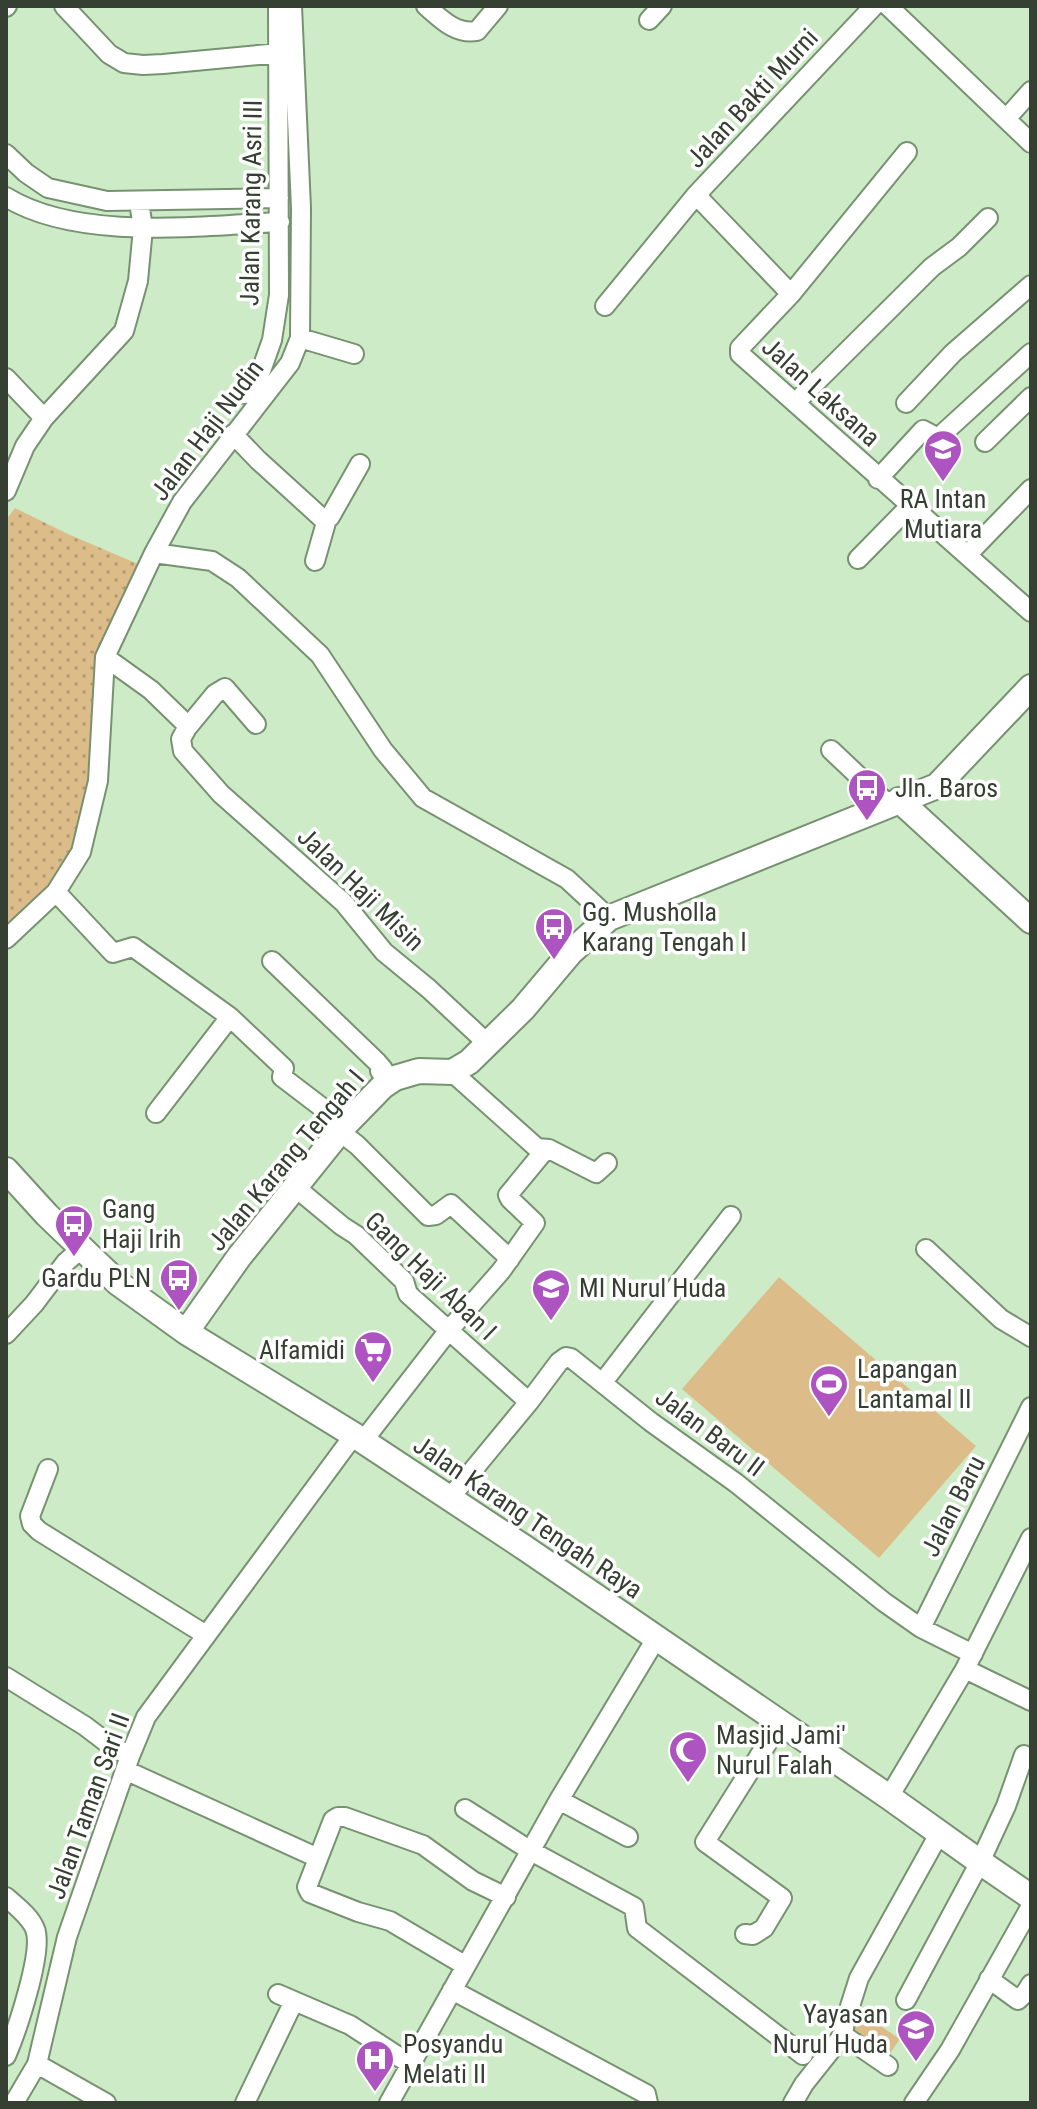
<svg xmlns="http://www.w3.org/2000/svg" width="1037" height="2109" viewBox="0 0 1037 2109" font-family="'Roboto Condensed',sans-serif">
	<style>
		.grass { fill: url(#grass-dots) }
		.pitch { fill: #dcbd8a }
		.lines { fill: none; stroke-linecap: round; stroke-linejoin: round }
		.street-casing { stroke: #779271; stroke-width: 22 }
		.secondary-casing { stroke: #779271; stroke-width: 28 }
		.street { stroke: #fff; stroke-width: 18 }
		.secondary { stroke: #fff; stroke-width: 24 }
		.labels { text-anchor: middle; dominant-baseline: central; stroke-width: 7; stroke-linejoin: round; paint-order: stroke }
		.street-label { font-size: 26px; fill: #354032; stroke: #fff }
		.poi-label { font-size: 26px; fill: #354032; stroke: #fff; text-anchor: start }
	</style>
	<defs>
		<pattern id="grass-dots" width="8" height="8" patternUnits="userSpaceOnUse" patternTransform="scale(2)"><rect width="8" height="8" fill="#dcbd8a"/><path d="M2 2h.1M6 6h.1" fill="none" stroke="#b39b71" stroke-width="1.8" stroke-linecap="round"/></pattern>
	</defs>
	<rect width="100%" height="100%" fill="#cdebc7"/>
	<path class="grass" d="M15,508L68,534L138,564L96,653L88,777L73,847L48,886L6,925V520Z"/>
	<path class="pitch" d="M779,1277L976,1446L879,1558L682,1389Z
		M861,2013L900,2039L884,2062L846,2035Z"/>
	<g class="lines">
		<g class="street-casing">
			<path id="street" d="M64,6L109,54L124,63L143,65L163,64L279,53
				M426,6C441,19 456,35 477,31L498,6
				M888,6L1031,143
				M6,7L7,6
				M649,20L662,6
				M1006,119L1031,91
				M907,152L791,294L740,348V354L1031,612
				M6,154L26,173L48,188L107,201L279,198
				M6,197C77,241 199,226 280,222
				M791,294L696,195L874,6
				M605,306L696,195
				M300,338L354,354
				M6,378L44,418
				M245,394L261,371L272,340L279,295L278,6
				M795,403L932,267L959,247L988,218
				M906,403L953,353L1031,285
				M233,434L258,460L324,520L330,517L360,464
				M985,442L1031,397
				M878,479L923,430L938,438L1031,353
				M6,491L25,446L44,418L124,331L138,281L143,228L139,202
				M154,553L212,561L238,578L320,655L383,750L423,798L567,879L609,918
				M967,555L1031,489
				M858,559L910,506
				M315,561L327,519
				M105,657L151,690L185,723L187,728
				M256,724L225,688L215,694L187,728L181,739L183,751L221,794L344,903L384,952L429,989L488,1044
				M831,750L888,804
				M56,892L113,953L133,947L230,1017L284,1068L282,1077L345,1125
				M6,939L56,892L81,852L98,781L105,657L154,553L182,502L290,363L300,338L301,208L292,6
				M272,961L377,1062L383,1069L380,1071L389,1081
				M452,1072L537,1148L549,1149L596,1173L607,1163
				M156,1113L230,1017
				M340,1132L357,1145L428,1216L436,1215L451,1204L510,1259
				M295,1187L342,1226L356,1235L404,1281L408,1294L529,1402
				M926,1249L1001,1319L1031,1337
				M6,1334L34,1304L66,1262L81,1249
				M603,1382L731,1216
				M363,1441L449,1330L501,1271L535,1223L510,1199L508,1195L545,1150
				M48,1469L30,1516L32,1524L39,1531L206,1635
				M449,1499L529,1402L559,1362L566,1357L571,1358L651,1422L736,1483L884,1602L921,1628L973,1654
				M921,1628L1031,1407
				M965,1669L1031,1701
				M6,1677L85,1726L110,1745L130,1756
				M125,1770L318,1858
				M889,1797L965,1669L1031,1538
				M559,1800L628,1837
				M465,1809L531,1851L634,1907L637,1928L803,2055
				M6,1897C16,1906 30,1916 35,1929C44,1951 16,2033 6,2056
				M745,1934L753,1935L764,1928L782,1898L705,1842L780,1723
				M466,1966L390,1921L358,1912L310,1893L307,1887L333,1820L338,1817H345L423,1845L473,1881L506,1897
				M989,1979L1018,2000L1026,1992L1031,1984
				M452,1990L646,2094L648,2103
				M278,1994L350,2025L410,2064
				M906,2000L980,1862L1006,1806L1024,1755
				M843,2035L888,2066
				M37,2064L106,2103
				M14,2103L37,2064L67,1937L130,1756L146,1717L354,1435
				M245,2103L294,2001
				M389,2103L559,1800L657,1637
				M793,2103L804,2084L843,2035L845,2022L859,1978L939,1834
				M914,2103L950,2050L1031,1906"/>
		</g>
		<g class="secondary-casing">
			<path id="secondary" d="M899,800L1031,921
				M6,1170L47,1215L118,1283L186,1332L354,1435L525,1548L889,1797L980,1862L1031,1897
				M186,1332L239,1257L345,1125L383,1086L395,1078L419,1071L452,1072L469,1062L523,1009L571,952L609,918L937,786L1031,687"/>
		</g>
		<use href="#street" class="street"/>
		<use href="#secondary" class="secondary"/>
	</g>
	<defs>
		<g id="school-pin" transform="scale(2)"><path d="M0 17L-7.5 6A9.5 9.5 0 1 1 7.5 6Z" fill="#ad54c1" stroke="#fff"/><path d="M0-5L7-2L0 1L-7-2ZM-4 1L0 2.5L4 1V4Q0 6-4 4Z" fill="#fff"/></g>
		<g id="bus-pin" transform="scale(2)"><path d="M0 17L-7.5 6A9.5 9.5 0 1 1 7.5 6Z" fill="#ad54c1" stroke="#fff"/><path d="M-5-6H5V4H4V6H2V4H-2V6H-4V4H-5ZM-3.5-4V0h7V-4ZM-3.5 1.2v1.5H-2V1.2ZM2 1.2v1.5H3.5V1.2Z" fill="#fff"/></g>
		<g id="supermarket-pin" transform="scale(2)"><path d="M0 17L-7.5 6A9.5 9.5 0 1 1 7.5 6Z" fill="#ad54c1" stroke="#fff"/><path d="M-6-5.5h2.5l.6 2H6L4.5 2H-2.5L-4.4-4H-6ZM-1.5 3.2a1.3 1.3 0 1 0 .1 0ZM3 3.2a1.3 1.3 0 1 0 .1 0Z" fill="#fff"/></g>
		<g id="stadium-pin" transform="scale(2)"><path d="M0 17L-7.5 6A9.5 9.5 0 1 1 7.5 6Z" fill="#ad54c1" stroke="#fff"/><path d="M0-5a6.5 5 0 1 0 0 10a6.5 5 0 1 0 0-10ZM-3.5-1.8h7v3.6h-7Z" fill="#fff"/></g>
		<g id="mosque-pin" transform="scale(2)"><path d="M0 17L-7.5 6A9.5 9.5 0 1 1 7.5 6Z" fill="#ad54c1" stroke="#fff"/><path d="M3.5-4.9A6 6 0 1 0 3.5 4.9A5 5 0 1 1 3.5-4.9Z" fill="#fff"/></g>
		<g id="hospital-pin" transform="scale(2)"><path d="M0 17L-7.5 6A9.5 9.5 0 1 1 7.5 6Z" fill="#ad54c1" stroke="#fff"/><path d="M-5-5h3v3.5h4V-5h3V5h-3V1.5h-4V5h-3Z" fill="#fff"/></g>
	</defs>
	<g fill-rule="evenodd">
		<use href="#school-pin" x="943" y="449"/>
		<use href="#bus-pin" x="867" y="788"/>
		<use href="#bus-pin" x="554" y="927"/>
		<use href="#bus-pin" x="74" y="1224"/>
		<use href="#bus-pin" x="179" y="1278"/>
		<use href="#school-pin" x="551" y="1288"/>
		<use href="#supermarket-pin" x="373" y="1350"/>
		<use href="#stadium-pin" x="829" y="1384"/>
		<use href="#mosque-pin" x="688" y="1750"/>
		<use href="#school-pin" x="916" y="2029"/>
		<use href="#hospital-pin" x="375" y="2059"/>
	</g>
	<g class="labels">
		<g class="street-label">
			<text transform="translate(752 98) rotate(-47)">Jalan Bakti Murni</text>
			<text transform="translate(251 203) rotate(-89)">Jalan Karang Asri III</text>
			<text transform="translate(821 392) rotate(42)">Jalan Laksana</text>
			<text transform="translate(207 430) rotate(-53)">Jalan Haji Nudin</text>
			<text transform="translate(361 889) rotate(44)">Jalan Haji Misin</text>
			<text transform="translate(286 1160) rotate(-50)">Jalan Karang Tengah I</text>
			<text transform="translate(431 1276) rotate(44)">Gang Haji Aban I</text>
			<text transform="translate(710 1432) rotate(37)">Jalan Baru II</text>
			<text transform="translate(953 1506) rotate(-63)">Jalan Baru</text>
			<text transform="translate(528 1517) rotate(34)">Jalan Karang Tengah Raya</text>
			<text transform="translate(88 1806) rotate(-70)">Jalan Taman Sari II</text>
		</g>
		<g class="poi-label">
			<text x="943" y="499" text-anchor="middle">RA Intan<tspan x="943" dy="30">Mutiara</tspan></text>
			<text x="895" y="788">Jln. Baros</text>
			<text x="582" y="912">Gg. Musholla<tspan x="582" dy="30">Karang Tengah I</tspan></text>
			<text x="102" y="1209">Gang<tspan x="102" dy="30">Haji Irih</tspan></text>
			<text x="151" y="1278" text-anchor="end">Gardu PLN</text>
			<text x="579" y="1288">MI Nurul Huda</text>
			<text x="345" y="1350" text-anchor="end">Alfamidi</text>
			<text x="857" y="1369">Lapangan<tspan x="857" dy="30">Lantamal II</tspan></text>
			<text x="716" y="1735">Masjid Jami'<tspan x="716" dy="30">Nurul Falah</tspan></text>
			<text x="888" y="2014" text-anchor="end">Yayasan<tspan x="888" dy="30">Nurul Huda</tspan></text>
			<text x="403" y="2044">Posyandu<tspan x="403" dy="30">Melati II</tspan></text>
		</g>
	</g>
	<rect width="1037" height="2109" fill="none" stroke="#354032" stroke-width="16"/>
</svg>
